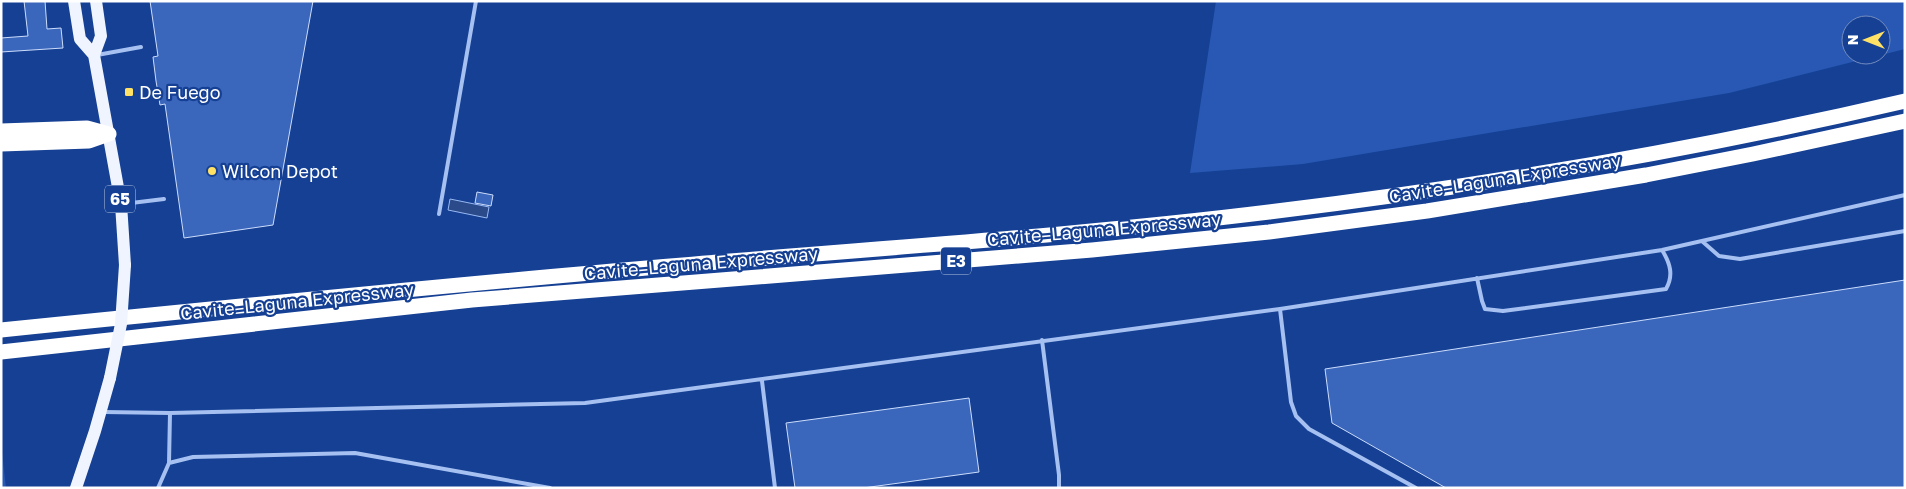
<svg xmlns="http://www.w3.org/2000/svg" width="1906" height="489" viewBox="0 0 1906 489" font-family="'Golos Text',sans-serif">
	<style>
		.green { fill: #2858b3 }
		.water { fill: #2b4a89; stroke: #98b9f4 }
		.building { fill: #3a66bb; stroke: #ccddfc }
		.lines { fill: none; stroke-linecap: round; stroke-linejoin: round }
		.service { stroke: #a5c0f1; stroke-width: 4 }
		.primary { stroke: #eff4ff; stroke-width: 12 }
		.motorway { stroke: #fff; stroke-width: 15 }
		.primary-bridge { stroke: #eff4ff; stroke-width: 12 }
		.poi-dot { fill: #ffe265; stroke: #154094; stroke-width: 2 }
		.labels { text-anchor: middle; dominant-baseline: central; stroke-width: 4.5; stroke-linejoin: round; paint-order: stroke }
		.shield { fill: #154094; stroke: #b9c6df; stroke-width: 1 }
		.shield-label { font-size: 16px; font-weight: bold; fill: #fff }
		.poi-label { font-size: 18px; fill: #fff; stroke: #154094; text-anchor: start }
		.street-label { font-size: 18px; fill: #fff; stroke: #154094 }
	</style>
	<rect width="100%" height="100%" fill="#154094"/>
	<path class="green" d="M1216,1H1905V49L1881,55V25H1851V55H1880L1729,93L1303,164L1190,173Z
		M1,443L6,488H1Z"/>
	<path class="water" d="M450,199L489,207L487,218L448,210Z"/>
	<path class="building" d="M24,1H45L47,29L61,28L63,48L1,52V38L28,36Z
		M150,1H313L273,225L184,238L165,104L160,105L156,81L153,57L158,56Z
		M477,192L493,195L491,206L475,203Z
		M1905,280V488H1446L1332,423L1325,369Z
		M969,398L979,472L863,488H795L786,423Z"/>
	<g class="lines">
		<path class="service" d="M97,55L141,47
			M123,204L164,199
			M439,214L476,1
			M1703,242L1719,256L1740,259L1905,231
			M1477,278L1482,301L1485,309L1503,311L1666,289C1674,275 1670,263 1662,250
			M1280,309L1291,402L1296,416L1309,429L1416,488
			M1042,340L1059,475V488
			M762,381L775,488
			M104,412L170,413L585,403L1280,309L1662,250L1905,195
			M169,463L193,457L355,453L550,488
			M158,488L169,463L170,413"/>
		<path class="primary" d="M74,1L80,39L94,55
			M96,1L101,36L94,55L121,204L125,265
			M76,488L95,431L110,378"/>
		<path class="motorway" d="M1,131L87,128L109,134
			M1,144L89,141L109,134
			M1,330C228,307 455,284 683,265C878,248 1074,236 1269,212C1482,186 1695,150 1905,101
			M1,352L472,300L1092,250L1269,232L1427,211L1646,175L1753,154L1905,121"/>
		<path class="primary-bridge" d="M110,378L121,324L125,265"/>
	</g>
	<g class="poi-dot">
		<rect x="124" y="87" width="10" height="10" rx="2.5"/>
		<circle cx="212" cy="171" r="5"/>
	</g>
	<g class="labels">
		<g class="shield">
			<rect x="105" y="185.5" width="30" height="27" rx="4"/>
			<rect x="941" y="247.5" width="30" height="27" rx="4"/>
		</g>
		<g class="shield-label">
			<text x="120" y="199">65</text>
			<text x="956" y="261">E3</text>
		</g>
		<g class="poi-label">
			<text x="139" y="92">De Fuego</text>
			<text x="222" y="171">Wilcon Depot</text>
		</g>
		<g class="street-label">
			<text transform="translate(1505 178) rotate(-9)">Cavite–Laguna Expressway</text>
			<text transform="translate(1104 229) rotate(-5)">Cavite–Laguna Expressway</text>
			<text transform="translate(701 263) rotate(-5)">Cavite–Laguna Expressway</text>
			<text transform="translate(297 301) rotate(-6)">Cavite–Laguna Expressway</text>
		</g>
	</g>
	<rect width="1906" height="489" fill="none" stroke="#ffffff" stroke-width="5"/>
	<g transform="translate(1866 40) rotate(270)"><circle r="24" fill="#154094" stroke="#738cbf"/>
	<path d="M0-4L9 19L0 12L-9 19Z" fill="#ffe265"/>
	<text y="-8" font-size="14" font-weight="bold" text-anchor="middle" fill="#ffffff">N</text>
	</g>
</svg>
